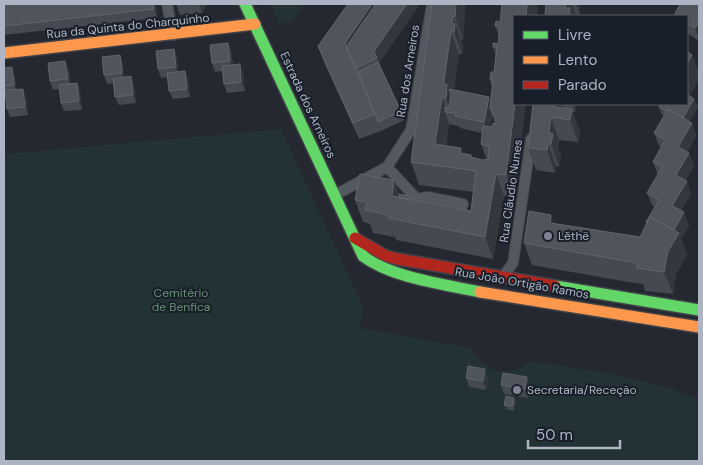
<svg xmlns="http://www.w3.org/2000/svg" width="703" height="465" viewBox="0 0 703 465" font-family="'DM Sans',sans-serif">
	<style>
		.green { fill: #223235 }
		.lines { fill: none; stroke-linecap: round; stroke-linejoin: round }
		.street-casing { stroke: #414349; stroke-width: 12 }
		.fast-casing { stroke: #414349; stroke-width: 14 }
		.slow-casing { stroke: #414349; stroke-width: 14 }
		.jam-casing { stroke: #414349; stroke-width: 14 }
		.street { stroke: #54585f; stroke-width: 10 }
		.fast { stroke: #63d668; stroke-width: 11 }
		.slow { stroke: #ff974d; stroke-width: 11 }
		.jam { stroke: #b3261e; stroke-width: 11 }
		.wall { fill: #454951; fill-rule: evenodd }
		.shaded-wall { fill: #33373e }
		.building { fill: #50555d; stroke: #5f646d }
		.poi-dot { fill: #7d8390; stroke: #191f2a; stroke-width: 2 }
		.labels { text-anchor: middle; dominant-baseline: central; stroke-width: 4; stroke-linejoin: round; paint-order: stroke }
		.street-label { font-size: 12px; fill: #adb4c3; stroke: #191f2a }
		.poi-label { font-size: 12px; fill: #adb4c3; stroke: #191f2a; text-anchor: start }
		.park-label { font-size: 12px; fill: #659273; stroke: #191f2a }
	</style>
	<rect width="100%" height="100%" fill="#252830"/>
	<path class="green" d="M270,4H304L293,21L280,24Z
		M281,129L364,309L360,328L471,348C483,372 509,380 531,361C588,371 646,376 699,400V461H4V154Z"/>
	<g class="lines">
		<g class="street-casing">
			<path id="street" d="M167,4L173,35
				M387,167L417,199L425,212
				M335,195L387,167L411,130L432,4
				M417,199L428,197L463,204L458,220
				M502,278L513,263L531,139"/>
		</g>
		<g class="fast-casing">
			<path id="fast" d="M245,4L363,256C392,278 444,284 480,292
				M555,286L699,310"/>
		</g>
		<g class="slow-casing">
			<path id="slow" d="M4,53L255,24
				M480,292L699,327"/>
		</g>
		<g class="jam-casing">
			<path id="jam" d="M355,238L386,256L398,259L555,286"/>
		</g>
		<use href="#street" class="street"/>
		<use href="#fast" class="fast"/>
		<use href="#slow" class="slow"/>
		<use href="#jam" class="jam"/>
	</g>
	<path class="wall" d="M4,4H156L157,18L4,35Z
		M176,4H207L202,13L180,15Z
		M348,4H420L379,63L404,120L381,131L359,139L324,62L318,46Z
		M432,4L465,7L463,40L461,39V40L463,46L462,54H459L454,90L490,102L492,87L490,80L494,72L496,57L493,47L498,44L499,36L495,26L500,22L538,4L537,16H514V197L504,196L493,259L396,240L395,237L373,233L370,224L363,222L355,200L394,180L399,194L412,197L414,200L471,211L473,192L419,185L411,162ZM492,116L495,123L492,127L490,126ZM449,124L459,126L460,128L482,133L481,144L487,160H482L472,158L471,155L463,154L446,146Z
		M546,4H580V15L576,14L575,16H545Z
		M699,4V41L687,33V16Z
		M228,43L231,51L233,65L240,64L243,73L245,91L227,93L224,84L222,71L215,72L212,63Z
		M174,49L177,58L178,71H185L188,79L190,97L173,99L169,91L168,77L161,78L158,69Z
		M120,55L123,64L124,77L131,76L134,85L136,103L119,105L115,97L114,83L107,84L104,75Z
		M692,55L699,74V79L689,96L698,107L689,122L692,123L696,136L687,152L689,153L694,166L685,181L691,194L681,211L689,225L681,239L687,255L676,274L673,294L645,291L643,284L634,283L532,265L524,243L554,223L640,237L646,224V222L655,207L652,205L647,193L658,175L653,162L661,147L659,146L654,133L664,116L662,115L659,107L687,104Z
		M4,68L15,76L16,89L26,97L28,115L10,117L7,109L6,95H4Z
		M69,70L70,83H77L80,91L82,110L64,111L61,103L60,89L53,90L50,81Z
		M533,104H576L575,112H572L580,132L578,142L559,140L558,149L561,156L559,167L556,166L555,173L536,170L528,148Z
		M527,377L530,386L528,398L504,394L501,385Z
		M466,378H488L486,390L469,387Z
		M516,402L514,411L506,409L504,405Z"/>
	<path class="shaded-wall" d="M153,4H156L157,18L154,9Z
		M199,4H207L202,13Z
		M372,4H390L351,58L345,43Z
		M407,4H420L379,63L374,51Z
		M456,4H466L463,40L455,17Z
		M527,4H538L537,16H526Z
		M566,4H572L576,14L575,16H568L565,8Z
		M576,4H580V15Z
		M453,17L463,46L462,54L454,32L452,23Z
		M699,22V40L695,28Z
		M451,32L459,54L451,113L446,98L444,84Z
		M228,43L231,51L234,74L230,61Z
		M174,49L177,58L179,80L176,67Z
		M120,55L123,64L125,82L122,73Z
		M692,55L699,74V79L687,101V64Z
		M65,61L69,70L71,88L68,79Z
		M240,64L243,73L245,91L241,82Z
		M12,67L15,76L17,94L14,85Z
		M185,71L188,79L190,97L187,89Z
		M131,76L134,85L136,103L133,95Z
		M77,83L80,91L82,110L79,101Z
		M23,89L26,97L28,115L25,107Z
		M442,97L447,112H445L449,124L444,167L435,144Z
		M489,97L493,110L490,109L492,116L489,135L484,122Z
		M694,99L698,107L685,129L682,120Z
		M515,104H526L514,197L506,175Z
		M555,104H562L565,111L554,107Z
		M572,104H576L575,112Z
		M572,109L580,132L578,142L570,120Z
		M551,117L559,140L558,149L561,156L559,167L551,144L549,133Z
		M692,123L696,136L682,160L678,147Z
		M548,144L556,166L555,173L547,150Z
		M689,153L694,166L681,188L676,175Z
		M496,174L504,196L493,259L485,237Z
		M394,180L402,203L392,196Z
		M687,181L691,194L676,219L672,206Z
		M684,212L689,225L681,239L687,255L676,274L673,294L664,272L671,236Z
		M551,215L559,238L550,223Z
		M485,369L488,378L486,390L483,381Z
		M527,377L530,386L528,398L525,389Z
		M514,398L516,402L514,411L513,406Z"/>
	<path class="building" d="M4,4H153L154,9L4,26Z
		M348,4H372L345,43L375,114L353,123L318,46Z
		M376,4H407L374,51L377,58L356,68L346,47Z
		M432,4H456L455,17H453L452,23L455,24L454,32H451L444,79V84H447L446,98L442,97L435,144L461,148V153L471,155V157L482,160L488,159L489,150V147L481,144L483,126L492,127L493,123L496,124V116H494L492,110L490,109L493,80H490L491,72H494L497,47H493V43L498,44L500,27L495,26L496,21L500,22L502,4H527L526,16H514L515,104L506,175L496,174L485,237L388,218L389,215L365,210L367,202L355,200L360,174L394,180L392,196L471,211L476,171L411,162Z
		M546,4H566L565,8H570L569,16H545Z
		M680,4H699V22L695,28L687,23V16H674Z
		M228,43L230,61L212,63L210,45Z
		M174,49L176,67L158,69L156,51Z
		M687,51L692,55L687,64Z
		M120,55L122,73L104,75L102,57Z
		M65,61L68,79L50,81L48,63Z
		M378,62L401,111L378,122L358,72Z
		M240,64L241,82L224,84L222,66Z
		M12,67L14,85L4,86V68Z
		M185,71L187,89L169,91L167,73Z
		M131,76L133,95L115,97L113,79Z
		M77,83L79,101L61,103L59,85Z
		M23,89L25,107L7,109L5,90Z
		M449,89L489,97L484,122L455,116L456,113L445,112V107L449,108L451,94Z
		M687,94L694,99L683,118L668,109L667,111L659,107L661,104H687Z
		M533,104H555L554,107L572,109L570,120L551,117L549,133L553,134L551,144H548L547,150L528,148Z
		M668,109L692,123L678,147L689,153L676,175L687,181L672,206L684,212L674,230L650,217L647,223L646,222L659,200L647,193L662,167L653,162L665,140L654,133Z
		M399,194L412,197V200L399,198Z
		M529,211L551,215L550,223L640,237L650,217L679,233L668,251L664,272L637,268V263L524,243Z
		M468,366L485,369L483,381L466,378Z
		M503,373L527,377L525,389L501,385Z
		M506,396L514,398L513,406L504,405Z"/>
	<g class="poi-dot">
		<circle cx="548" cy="236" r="5"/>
		<circle cx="517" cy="390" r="5"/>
	</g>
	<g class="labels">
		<g class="street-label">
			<text transform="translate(128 26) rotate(-6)">Rua da Quinta do Charquinho</text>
			<text transform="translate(408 71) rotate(-81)">Rua dos Arneiros</text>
			<text transform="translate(308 105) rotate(65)">Estrada dos Arneiros</text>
			<text transform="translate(511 191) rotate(-82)">Rua Cláudio Nunes</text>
			<text transform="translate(522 283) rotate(10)">Rua João Ortigão Ramos</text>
		</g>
		<g class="poi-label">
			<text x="558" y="236">Lḗthē</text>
			<text x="527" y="390">Secretaria/Receção</text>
		</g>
		<g class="park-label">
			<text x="181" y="293">Cemitério<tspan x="181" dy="14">de Benfica</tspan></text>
		</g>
	</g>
	<rect width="703" height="465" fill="none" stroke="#adb4c3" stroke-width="10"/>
	<rect x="513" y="15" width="175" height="90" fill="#191f2a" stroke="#545b67"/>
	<rect x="523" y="31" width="25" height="8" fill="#63d668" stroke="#545b67"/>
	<text x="558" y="40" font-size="15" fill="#adb4c3">Livre</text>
	<rect x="523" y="56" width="25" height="8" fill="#ff974d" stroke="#545b67"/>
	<text x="558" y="65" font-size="15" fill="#adb4c3">Lento</text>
	<rect x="523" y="81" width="25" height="8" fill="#b3261e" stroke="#545b67"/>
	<text x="558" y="90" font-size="15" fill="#adb4c3">Parado</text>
	<path d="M528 440v8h92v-8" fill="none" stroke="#adb4c3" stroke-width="2.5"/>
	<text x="536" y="440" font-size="15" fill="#adb4c3" stroke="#191f2a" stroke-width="4" paint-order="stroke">50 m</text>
</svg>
